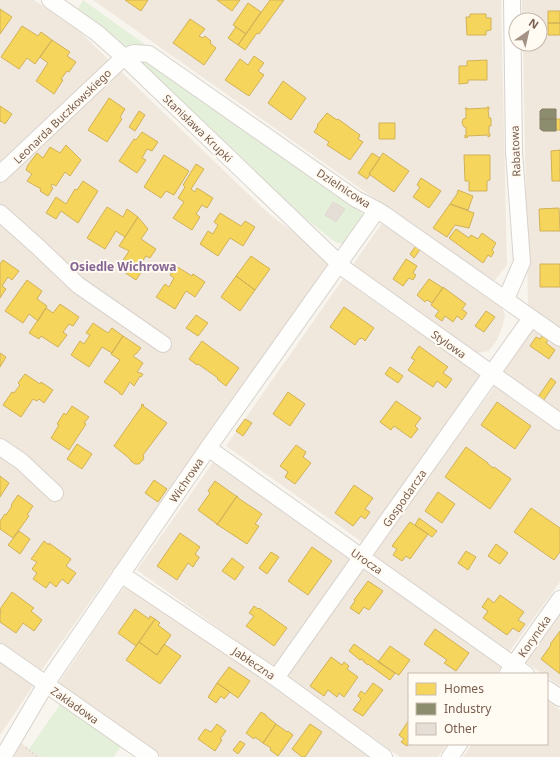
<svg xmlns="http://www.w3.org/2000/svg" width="560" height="757" viewBox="0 0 560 757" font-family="'Noto Sans',sans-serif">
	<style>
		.residential { fill: #f1e8dd }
		.green { fill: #e5f0da }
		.homes { fill: #f6d55c; stroke: #d0b158 }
		.industry { fill: #8c8c6e; stroke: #867e64 }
		.building { fill: #e5ded6; stroke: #e1d8d1 }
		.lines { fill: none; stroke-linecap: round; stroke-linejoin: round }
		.minor-casing { stroke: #d8d2cc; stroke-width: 18 }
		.path { stroke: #dad4d0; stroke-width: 2.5; stroke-dasharray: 1 3; stroke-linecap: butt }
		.minor { stroke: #fefefd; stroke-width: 16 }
		.labels { text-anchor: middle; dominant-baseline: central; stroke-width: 4; stroke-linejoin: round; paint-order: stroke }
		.street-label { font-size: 11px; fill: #785d4d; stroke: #fffaf2 }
		.neighbourhood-label { font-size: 12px; font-weight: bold; fill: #856693; stroke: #fffaf2 }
	</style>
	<rect width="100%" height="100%" fill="#f8f5ef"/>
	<path class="residential" d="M0,0H34L79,31L269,214L333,261L43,668L29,692L0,735Z
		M93,0H501L507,265L495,280H490Z
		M522,0H560V329L528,306L523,44H540V20H522Z
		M384,220L501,303L505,316L502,328L497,340L489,351L477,353L352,266Z
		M343,279L413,329L416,326L482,373L362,542L226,446Z
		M534,325L560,344V412L501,371Z
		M495,386L560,431V582L509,652L371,556Z
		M214,461L352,558L275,668L137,570Z
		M363,567L504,663L496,674H409V744H447L438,757H400L286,676Z
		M128,582L375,757H161L58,684L91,636H90Z
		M560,613V686L547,677V674H543L526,662Z
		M547,700L560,710V757H463L472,744H547Z
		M20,742L29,749L41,757H11Z"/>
	<path class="green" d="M83,0L154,51L137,46L123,47L77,10Z
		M144,60L149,61L302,168L362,213L364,218L348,243L343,244L335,242L295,210L141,64Z
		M61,703L121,746L114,757H41L29,749Z"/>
	<path class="homes" d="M125,0H148L141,11Z
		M217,0H240L232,11Z
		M270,0H284L259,34L257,33L245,50L238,45Z
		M248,3L261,12L246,34L233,25Z
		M0,9L12,17L0,34Z
		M548,11H560V23H548Z
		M470,14H486V18H491V30L486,31V35H467L466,17H470Z
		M190,19L205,29L199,36L203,38L205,36L211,41L210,43L216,48L204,65L173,43Z
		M548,23H560V35H548Z
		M22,26L38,36L41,32L52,40L35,64L27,58L19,69L1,57Z
		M236,27L246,34L238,45L228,38Z
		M52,40L70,52L67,56L76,62L69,72L67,71L61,79L63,80L54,94L36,81L48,63L40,57Z
		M254,56L264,63L258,71L264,75L249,96L225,80L240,59L248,65Z
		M487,60V80H468V83L459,84V66H467V61Z
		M283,81L306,98L291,120L268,103Z
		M109,98L125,109L120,117L122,119L107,142L88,130Z
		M0,106L12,114L5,124L1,121L0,122Z
		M487,107H489V109H488L489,118H491V126H489V134H490V136L488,137V135L467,136L468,137L465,138V135H466V127H464L462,123L463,119L466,118V110L465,108H467V109L487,108Z
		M139,111L145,115L135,131L129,127Z
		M327,113L337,120L338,119L360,135L358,139L363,142L350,160L327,145L329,142L314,132L318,126L317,125Z
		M556,119H560V130H556Z
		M379,123H395V139H379Z
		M142,132L158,142L152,151L147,149L142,158L146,160L137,173L119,161L134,139L136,140Z
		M66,145L81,160L70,176L65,172L56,186L52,184L51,187L53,188L48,196L40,191L41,189L27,181L32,174L26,170L28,165L37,153L43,158L50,147L60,153Z
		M560,150V181H552L551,151Z
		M372,153L380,158L369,174L370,175L367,179L358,173Z
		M383,153L409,171L394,192L369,174Z
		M164,155L189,171L174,195L166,191L161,198L144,187Z
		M464,155H490V180L487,181V191H469V181H465Z
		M196,164L204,169L191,189L195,192L197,188L213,198L207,208L202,205L196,214L200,217L192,230L173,218L184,202L178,198L185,187L183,185Z
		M421,178L441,191L429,208L413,197L420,187L417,185Z
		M83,181L98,191L78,223L61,211L56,219L46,213L56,197L66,204L75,189L77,190Z
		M458,190L473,196L468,210L450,204L457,194Z
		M450,204L474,213L469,228L455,225L447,237L433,228Z
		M107,207L123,217L127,209L138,217L125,237L116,231L105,249L87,238Z
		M559,208L560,231H540L539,209Z
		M220,213L241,226L245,221L255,227L243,246L230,238L218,256L200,244L208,231L213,234L218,225L214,222Z
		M138,217L148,229L141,239L156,249L150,258L146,256L140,265L144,268L136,280L118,268L129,251L119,246Z
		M456,229L469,238L471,235L478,239L482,233L496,243L492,250L494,252L491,257L488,255L483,263L449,238Z
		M418,243L422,247L414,258L410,254Z
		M251,256L270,269L255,290L236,276Z
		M406,259L417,266L413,273L416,275L413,280L409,278L403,286L393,279Z
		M3,260L19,271L12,280L8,277L2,286L6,289L0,298V264Z
		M540,264H560V287H540Z
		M176,266L192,276L193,274L205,282L195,297L186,291L175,309L156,297L165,284L169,287L174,278L170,275Z
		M236,276L255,290L240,311L221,297Z
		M429,279L443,288L432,303L427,300L425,302L417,295Z
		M27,280L42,291L37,299L47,306L38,321L29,314L23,323L5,311Z
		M443,287L466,304L462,309L467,313L462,320L457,316L453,322L445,316L442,321L435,316L439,311L431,305Z
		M60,304L79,317L73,326L69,324L63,332L67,335L58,347L41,336L39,339L29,333L46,308L53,313Z
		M344,307L374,328L365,341L362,338L359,339L355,345L330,327Z
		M486,311L495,317L484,332L475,326Z
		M196,315L208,323L198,336L186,328Z
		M93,323L108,333L112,328L123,336L112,353L102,347L89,367L71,355L80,341L84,344L90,335L86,333Z
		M543,335L549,339L546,343L555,350L549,359L530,346L536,337L540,339Z
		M123,336L141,348L136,354H135L133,356L143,363L137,372L143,374L141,377L140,376L134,386L130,382L122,395L119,393V392L104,382L120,360L111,354Z
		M202,341L239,368L226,386L217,379L218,378L198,364L197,365L189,359Z
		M419,346L448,367L443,373L452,379L446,388L437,381L433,387L408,370L415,360L411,358Z
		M0,353L6,357L0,367Z
		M390,367L403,376L398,383L385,374Z
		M25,374L40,384L41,382L53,390L44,403L39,399L37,401L33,399L21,417L3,405L12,392L14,393L20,385L18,383Z
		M551,378L556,382L543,401L538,397Z
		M288,392L305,404L290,426L273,414Z
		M396,401L421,418L415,426L418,429L411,438L394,426L391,430L380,422Z
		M497,402L531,426L515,449L481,425Z
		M142,404L144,405L143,406L167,423L143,455L144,458L142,461L139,464H135L131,461L129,458L114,446L142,406L141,405Z
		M72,406L89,417L84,423L86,424L69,450L51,438L59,425L57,424L64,413L66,415Z
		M245,419L252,423L243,436L236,431Z
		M77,444L92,454L82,469L67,459Z
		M296,445L306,452L303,457L311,463L295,484L285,477L288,472L280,466Z
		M466,447L488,463V464L493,468L494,467L511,479L490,509L445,477Z
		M0,476L9,483L0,497Z
		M154,480L167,489L158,502L145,493Z
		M215,481L236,496H237L217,525V524L198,510L210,493L208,491Z
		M354,485L373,498L365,509L370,512L365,519L361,516L353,526L335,513Z
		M438,492L455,504L442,523L425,511Z
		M18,495L33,506L27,515L29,516L13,538L0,529V521L5,514L6,515L12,506L11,505Z
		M237,496L238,497V498L262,514L255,524L259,526L247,544L218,525H217Z
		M531,508L560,528V552L554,560L514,532Z
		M419,518L437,531L432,537L415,525Z
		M410,522L428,534L410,559L406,556L402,561L393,555L397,549L392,546Z
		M19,531L30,539L20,554L8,545Z
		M180,533L200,547L195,554L199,557V558L196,562L193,567L188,563L177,580L157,566Z
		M44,541L49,545V543L71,559L66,566L76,573L68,584L62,579L56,587L50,582L46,588L33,579L37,573L32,569L37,562L31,559Z
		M496,544L508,553L500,564L488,556Z
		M312,547L332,561L308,595L288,581Z
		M466,551L476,557L468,570L458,563Z
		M271,552L279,557L267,574L259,568Z
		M232,558L244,567L235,580L222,571Z
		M368,581L383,591L369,610L364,607L359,614L350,608L355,601L354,600Z
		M12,592L34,608L31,611L42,620L34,631L23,623L16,633L0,622V614L1,613L0,609Z
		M500,595L524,612L518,620L525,624L519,632L513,628L507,635L483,618L488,611L482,607L488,598L494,603Z
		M254,606L258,609L259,608L287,628L274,646L246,626L254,616L249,613Z
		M135,609L149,619L150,616L155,619L136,646L118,633Z
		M155,619L160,623L158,625L171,635L157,655L139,642Z
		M435,629L469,653L456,671L444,663L447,660L424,644Z
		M560,631V674L541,659L551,645L550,644L551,643Z
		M139,642L157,655L164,644L181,656L160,684L126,660Z
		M354,644L395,673L390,680L368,664V665L364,662V661L361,659L360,660L349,651Z
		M390,646L410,660L399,675L395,673L378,662Z
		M331,657L342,665L344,662L349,666L347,669L358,677L344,697L339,693L337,697L328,690L324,696L310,686Z
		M229,667L250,681L238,698L217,683Z
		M217,683L230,692L224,699L221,696L216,703L208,697Z
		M373,683L383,690L363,716L353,710L361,699L358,696L361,691L365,694Z
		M261,712L266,715V716L276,724L263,743L255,737L254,739L246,733Z
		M409,720V743L407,746L401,742L404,739L399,735Z
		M217,724L226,731L220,739L222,740L215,751L198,739L205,729L211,732Z
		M276,724L287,732L288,731L293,735L278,756L270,750L271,748L263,743Z
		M310,724L322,732L305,757H302L292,749Z
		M240,741L245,744L238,754L233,750Z"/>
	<path class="industry" d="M542,109H556V119H540V111Z
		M540,119H556V131H543L540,129Z"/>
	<path class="building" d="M333,202L345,209L336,222L325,215Z"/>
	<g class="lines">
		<g class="minor-casing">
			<path id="minor" d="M50,0L97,33L124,57L346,270L560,422
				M0,174L124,57L134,53L149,54L356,199L377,210L385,215L560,338
				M0,213L36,245L78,285L163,344
				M506,299L522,262L514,152L512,0
				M0,447L21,461L55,493
				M208,448L526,674
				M121,574L276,678L384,757
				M0,652L150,757
				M508,673L560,599
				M276,678L531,318
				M547,689L560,698
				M3,757L46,684L208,448L377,210
				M450,757L459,744"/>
		</g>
		<path class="path" d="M26,748L38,757"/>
		<use href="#minor" class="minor"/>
	</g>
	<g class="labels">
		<g class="street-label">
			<text transform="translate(62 116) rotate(-44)">Leonarda Buczkowskiego</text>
			<text transform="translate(198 128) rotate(44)">Stanisława Krupki</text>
			<text transform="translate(515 151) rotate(-92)">Rabatowa</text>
			<text transform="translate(344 188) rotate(33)">Dzielnicowa</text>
			<text transform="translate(449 344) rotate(35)">Stylowa</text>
			<text transform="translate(186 480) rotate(-56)">Wichrowa</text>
			<text transform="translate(404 498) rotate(-55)">Gospodarcza</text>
			<text transform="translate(367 561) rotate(35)">Urocza</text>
			<text transform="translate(534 636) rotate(-55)">Koryncka</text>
			<text transform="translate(254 663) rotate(34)">Jabłeczna</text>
			<text transform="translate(75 705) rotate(35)">Zakładowa</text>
		</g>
		<g class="neighbourhood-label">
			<text x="123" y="266">Osiedle Wichrowa</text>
		</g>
	</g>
	<rect x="408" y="673" width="140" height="72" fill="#fffaf2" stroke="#c9bbb0"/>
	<rect x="416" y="683" width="20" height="12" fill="#f6d55c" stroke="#c9bbb0"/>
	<text x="444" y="693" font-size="12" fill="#785d4d">Homes</text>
	<rect x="416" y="703" width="20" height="12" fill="#8c8c6e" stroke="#c9bbb0"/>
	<text x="444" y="713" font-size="12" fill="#785d4d">Industry</text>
	<rect x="416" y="723" width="20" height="12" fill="#e5ded6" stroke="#c9bbb0"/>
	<text x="444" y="733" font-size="12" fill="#785d4d">Other</text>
	<g transform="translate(528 32) rotate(34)"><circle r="19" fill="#fffaf2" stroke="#c9bbb0"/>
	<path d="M0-3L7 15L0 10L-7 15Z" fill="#a59286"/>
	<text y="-6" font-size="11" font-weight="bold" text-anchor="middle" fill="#785d4d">N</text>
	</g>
</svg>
